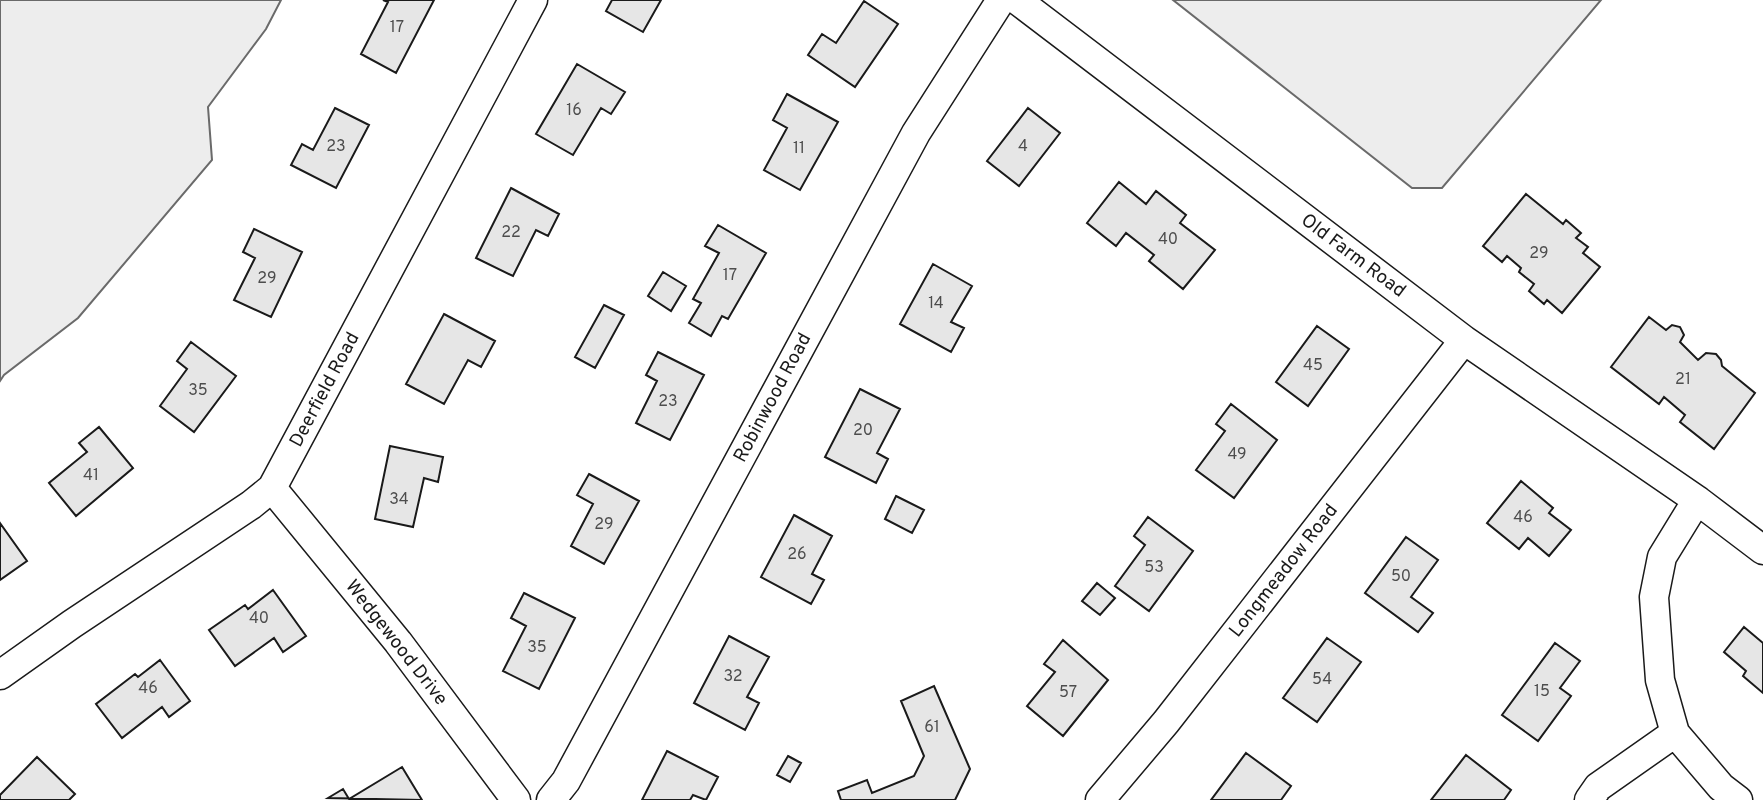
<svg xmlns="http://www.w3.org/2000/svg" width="1763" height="800" viewBox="0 0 1763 800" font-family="Overpass,sans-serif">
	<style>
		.green { fill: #ededed; stroke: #6a6a6a; stroke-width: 2 }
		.building { fill: #e6e6e6; stroke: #1a1a1a; stroke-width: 2 }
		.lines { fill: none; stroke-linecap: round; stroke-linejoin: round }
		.street-casing { stroke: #1a1a1a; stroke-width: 31 }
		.street { stroke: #fff; stroke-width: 28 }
		.labels { text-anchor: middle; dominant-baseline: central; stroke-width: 5; stroke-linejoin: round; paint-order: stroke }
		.number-label { font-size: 16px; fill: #4d4d4d }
		.street-label { font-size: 19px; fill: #1a1a1a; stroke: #fff }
	</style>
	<rect width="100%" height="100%" fill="#fff"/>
	<path class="green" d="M0,0H281L266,29L208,107L212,160L78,318L4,375L0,381Z
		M1173,0H1601L1442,188H1412Z"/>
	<path class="building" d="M383,0H434L396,73L361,54L388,2Z
		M612,0H661L643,32L606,11Z
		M864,1L898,24L855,87L808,55L822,34L836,43Z
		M577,64L625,92L611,114L601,108L573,155L536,134Z
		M787,94L838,122L800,190L764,170L787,128L773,120Z
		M335,108L369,125L336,188L291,165L302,144L313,150Z
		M1028,108L1060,133L1019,186L987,161Z
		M1119,182L1146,204L1156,191L1186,215L1180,223L1215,250L1183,289L1149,261L1154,255L1126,233L1116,246L1087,223Z
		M511,188L559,214L548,236L536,230L513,276L476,258Z
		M1526,194L1563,224L1566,220L1581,233L1576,238L1588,247L1583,253L1600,267L1562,313L1547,300L1544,304L1529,291L1534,284L1519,272L1521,268L1507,256L1502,262L1483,246Z
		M718,225L766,253L728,319L722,316L711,336L689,323L701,303L693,299L719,253L705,246Z
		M254,229L302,252L271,317L234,300L255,258L243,252Z
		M933,264L972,286L951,322L964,328L951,352L900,324Z
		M663,272L686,286L671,311L648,296Z
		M604,305L624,315L595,368L575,357Z
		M444,314L495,341L481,367L468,360L444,404L406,384Z
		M1649,317L1666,330L1672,325L1680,327L1684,335L1680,342L1698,360L1706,353L1716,354L1721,360L1722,366L1755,393L1714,449L1680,422L1685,415L1664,397L1659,404L1611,367Z
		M1317,326L1349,349L1308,406L1276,382Z
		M191,342L236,376L194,432L160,406L187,369L177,361Z
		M658,352L704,375L670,440L636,423L657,381L646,375Z
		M860,389L900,409L877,453L888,459L876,483L825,457Z
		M1231,404L1277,440L1234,498L1196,470L1225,431L1216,424Z
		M99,427L133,468L76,516L49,483L87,452L79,443Z
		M390,446L443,457L438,482L424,478L413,527L375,519Z
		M589,474L639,501L604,564L571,546L593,504L577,495Z
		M1521,481L1553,508L1549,513L1571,530L1549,556L1528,538L1519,549L1487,523Z
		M896,496L924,510L912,533L885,519Z
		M794,515L832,536L812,574L824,580L811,604L761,577Z
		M1148,517L1193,551L1149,611L1115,586L1145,545L1134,536Z
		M0,523L27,561L0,580Z
		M1406,537L1438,560L1411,597L1433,613L1418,632L1365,593Z
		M1097,583L1115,598L1100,615L1082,601Z
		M273,590L306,636L283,652L274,638L235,666L209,630L245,605L248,609Z
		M524,593L575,618L539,689L503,671L526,626L511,618Z
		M1744,627L1763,643V693L1743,676L1746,671L1724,652Z
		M729,636L769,657L747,697L759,703L745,730L694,703Z
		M1327,638L1361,662L1317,722L1283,698Z
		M1063,640L1108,680L1063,736L1027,706L1055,672L1044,664Z
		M1555,643L1580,661L1560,688L1571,696L1538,741L1502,715Z
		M160,660L190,701L169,717L162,707L122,738L96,704L135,674L138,677Z
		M934,686L970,769L955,800H841L838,791L867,780L872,793L914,776L924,756L901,701Z
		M667,751L718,777L706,800L693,795L690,800H642Z
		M1246,753L1291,786L1281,800H1211Z
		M1466,755L1511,790L1504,800H1431Z
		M788,756L801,763L790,782L777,775Z
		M37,757L75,794L69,800H0V795Z
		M402,767L422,800L328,798L343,789L349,799Z"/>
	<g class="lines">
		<g class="street-casing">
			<path id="street" d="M1017,0L1464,340L1697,500L1763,550
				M272,488L398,642L516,800
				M1697,500L1662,557L1654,597L1660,680L1675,733L1721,787L1738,800
				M0,675L72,624L251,505L272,488L533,0
				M551,800L566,781L916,133L1001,0
				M1100,800L1166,722L1464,340
				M1589,800L1598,787L1675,733"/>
		</g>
		<use href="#street" class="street"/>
	</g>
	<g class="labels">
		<g class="number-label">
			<text x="397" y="28">17</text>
			<text x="574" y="111">16</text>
			<text x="336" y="147">23</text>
			<text x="1023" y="147">4</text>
			<text x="799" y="149">11</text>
			<text x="511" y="233">22</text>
			<text x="1168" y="240">40</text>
			<text x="1539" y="254">29</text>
			<text x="730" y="276">17</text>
			<text x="267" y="279">29</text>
			<text x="936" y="304">14</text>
			<text x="1313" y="366">45</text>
			<text x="1683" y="380">21</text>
			<text x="198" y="391">35</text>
			<text x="668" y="402">23</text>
			<text x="863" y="431">20</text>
			<text x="1237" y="455">49</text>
			<text x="91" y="476">41</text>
			<text x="399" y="500">34</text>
			<text x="1523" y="518">46</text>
			<text x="604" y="525">29</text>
			<text x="797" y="555">26</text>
			<text x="1154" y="568">53</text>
			<text x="1401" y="577">50</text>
			<text x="259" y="619">40</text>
			<text x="537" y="648">35</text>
			<text x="733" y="677">32</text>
			<text x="1322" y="680">54</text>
			<text x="148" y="689">46</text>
			<text x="1542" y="692">15</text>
			<text x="1068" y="693">57</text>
			<text x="932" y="728">61</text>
		</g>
		<g class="street-label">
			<text transform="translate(1353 256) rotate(37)">Old Farm Road</text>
			<text transform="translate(325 390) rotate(-62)">Deerfield Road</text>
			<text transform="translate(773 398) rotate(-62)">Robinwood Road</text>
			<text transform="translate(1284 571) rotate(-52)">Longmeadow Road</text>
			<text transform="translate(396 643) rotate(52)">Wedgewood Drive</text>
		</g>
	</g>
</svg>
